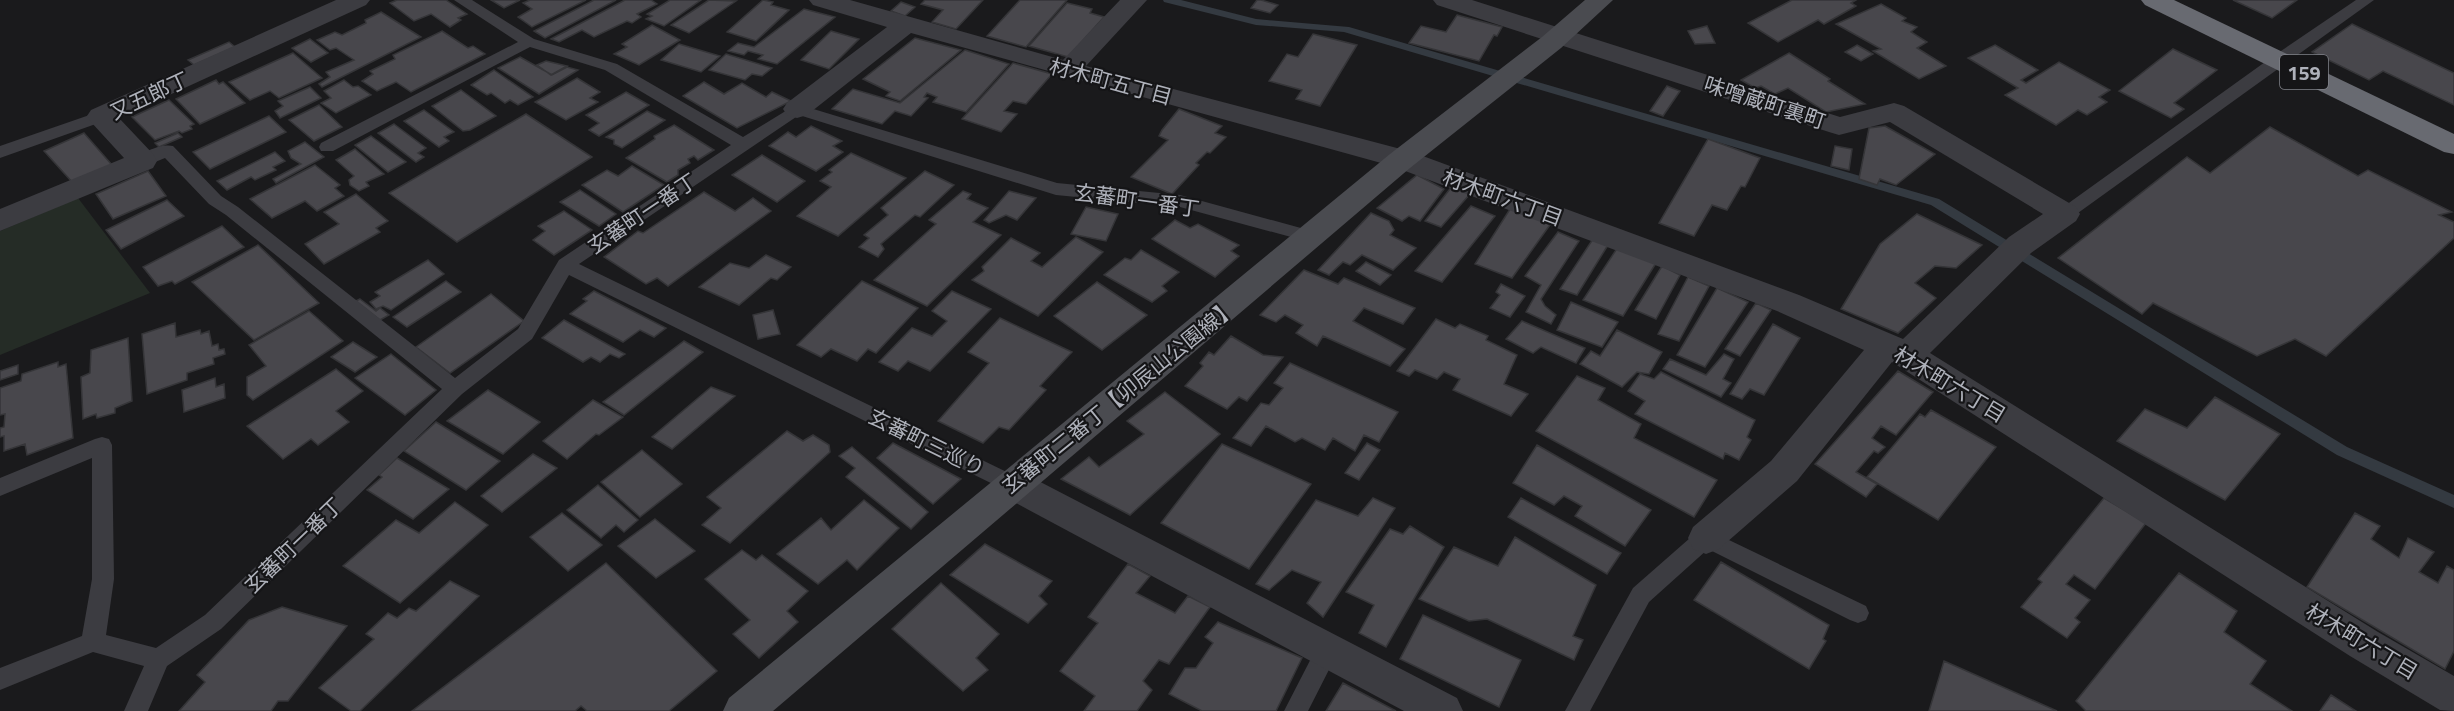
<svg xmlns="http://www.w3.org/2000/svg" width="2454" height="711" viewBox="0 0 2454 711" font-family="'Titillium Web','Noto Sans JP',sans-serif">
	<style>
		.green { fill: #252c26 }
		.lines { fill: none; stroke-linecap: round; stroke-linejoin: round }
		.stream { fill: #343a41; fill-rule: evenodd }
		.building { fill: #48474c; stroke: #353538; stroke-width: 1.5 }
		.lane { fill: #3c3c41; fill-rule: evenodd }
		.street { fill: #3c3c41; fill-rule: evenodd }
		.secondary { fill: #4a4b50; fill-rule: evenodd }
		.highway { fill: #686a71; fill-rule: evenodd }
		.labels { text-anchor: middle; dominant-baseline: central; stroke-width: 4.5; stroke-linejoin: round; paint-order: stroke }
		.shield { fill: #151517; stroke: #808289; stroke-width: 1.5 }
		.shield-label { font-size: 20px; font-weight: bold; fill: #aeb1ba }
		.street-label { font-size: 21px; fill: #aeb1ba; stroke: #151517 }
	</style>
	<rect width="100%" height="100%" fill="#1a1a1c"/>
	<path class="green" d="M78,198L150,293L0,355V231Z"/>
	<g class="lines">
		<path class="stream" d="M1163,0H1181L1256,19L1349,27L1939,199L2347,447L2454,495V508L2337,455L1931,205L1344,32L1256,25L1164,2Z"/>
	</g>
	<path class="building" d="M397,0H446L467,14L458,18L461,20L450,27L431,14L414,21L390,3Z
		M491,0H520L504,8Z
		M530,0H586L532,27L518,17L532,9L523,3Z
		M594,0H616L545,38L534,31Z
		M625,0H651L657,4L637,14L641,17L632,23L627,21L594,37L582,30L559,42L551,39Z
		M670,0H701L664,26L646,19L652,16L647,14Z
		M709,0L736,1L689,33L671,25Z
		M763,0L773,2L771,5L789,10L756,41L727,32Z
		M925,0H983L956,29L932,22L943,10L921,4Z
		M1020,0H1067L1026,47L987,36Z
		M1257,0H1261L1278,5L1270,13L1251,8Z
		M1792,0H1856L1851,3L1856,6L1824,24L1818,20L1778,42L1748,23Z
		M2233,0H2297L2272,18Z
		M901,2L915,7L905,16L891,11Z
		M1067,3L1092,9L1090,13L1104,17L1068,57L1029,46Z
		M1881,4L1906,18L1902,21L1917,27L1911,32L1927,42L1917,48L1946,66L1919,79L1873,51L1881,49L1836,24Z
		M804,9L835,17L777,64L758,59L763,55L748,51L744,55L728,51L738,43L754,47Z
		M381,12L421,37L322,87L319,84L330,77L326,72L354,60L336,48L330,50L317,40L335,32L342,35L366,23L365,20Z
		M1457,15L1502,27L1497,36L1494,35L1479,61L1409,43L1421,26L1446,32Z
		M2352,24L2454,73V105L2383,71L2369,80L2312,52Z
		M652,25L680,40L639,65L614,54L627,47L622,44Z
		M1707,26L1715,43L1695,44L1688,31Z
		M442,31L468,48L473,46L485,54L411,92L396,82L377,91L362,81L373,74L370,71L395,59L393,55Z
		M831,31L859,39L829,69L801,60Z
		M1313,34L1357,45L1320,106L1296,99L1302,90L1269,81L1287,54L1298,57Z
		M915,38L961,50L900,101L886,96L890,92L863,79Z
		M310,39L328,53L311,62L292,48Z
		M229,42L235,47L194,65L188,60Z
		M679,44L720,56L701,72L661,60Z
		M1857,45L1873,54L1861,61L1845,52Z
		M1995,45L2038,70L2021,80L2026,83L2059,62L2110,90L2099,97L2107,102L2087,115L2078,110L2056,125L2005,95L2018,88L1968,58Z
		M2173,49L2217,70L2174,103L2184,109L2171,118L2119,91Z
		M965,50L1009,64L966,112L933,102L937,97L927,93L924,97L928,98L911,116L895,111L882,124L832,109L853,89L900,103Z
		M293,53L322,78L279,98L270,91L250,100L229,82Z
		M1789,53L1830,79L1828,81L1865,104L1826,112L1788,88L1775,94L1761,86L1755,88L1741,80Z
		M726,54L772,68L762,76L752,74L745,80L709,70Z
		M520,57L552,75L567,67L578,70L539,94L498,68Z
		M546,61L567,66L551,75L537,65Z
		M1013,63L1052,74L1026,104L1013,101L1004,111L1017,114L1001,132L962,119Z
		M494,70L533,97L518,105L510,100L505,103L491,93L487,95L471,85Z
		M577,78L600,92L590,98L598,102L566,120L535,102Z
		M216,80L219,84L223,82L245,103L200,124L176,99Z
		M344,80L353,87L358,86L371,95L336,113L321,103L331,98L324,91Z
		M704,82L724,94L742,83L766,97L772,92L791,101L737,128L683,96Z
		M1667,86L1680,91L1663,116L1650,111Z
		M310,87L321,98L280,118L275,111L283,106L278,101Z
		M461,90L496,116L470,130L463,131L432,106Z
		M626,92L649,105L599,136L589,130L599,123L586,115Z
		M169,100L194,124L190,126L192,129L182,133L179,131L155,140L132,117Z
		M319,105L342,127L314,141L289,120Z
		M1179,109L1222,126L1215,133L1226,137L1210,153L1207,152L1196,163L1199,165L1172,194L1131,177L1168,140L1159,136L1162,130Z
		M424,110L454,132L444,137L449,141L439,147L404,121Z
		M647,111L665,120L622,148L614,144V140L606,137Z
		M526,114L592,157L457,242L389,193Z
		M269,116L286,132L210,169L193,152Z
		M394,124L426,148L418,153L424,157L416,162L378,133Z
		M674,125L714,150L698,160L694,156L688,159L690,163L678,170V175L667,182L626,158L655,139L654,136Z
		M811,126L842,141L833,146L843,152L816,171L769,146L788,132L796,137Z
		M1885,126L1935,154L1896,185L1880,179L1877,185L1859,179L1869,128Z
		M2270,127L2358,176L2368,170L2452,212L2439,215L2454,222V238L2326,356L2295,339L2257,356L2153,303L2142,314L2058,258L2187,157L2210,173Z
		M84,133L112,165L73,183L44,151Z
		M178,133L182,137L159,147L155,143Z
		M371,136L406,162L388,172L355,145Z
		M1708,139L1760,158L1745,187L1741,186L1727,210L1712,205L1694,236L1659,223Z
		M305,142L324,157L276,183L273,179L301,164L291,158L288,151Z
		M1835,146L1852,149L1849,170L1831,166Z
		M355,149L384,174L366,182L369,186L359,191L350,185L349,180L354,176L336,160Z
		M275,152L285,161L273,167L276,170L255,180L251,177L227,190L217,181Z
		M851,153L906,178L838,236L797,216L831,187L820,181L832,172L829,170Z
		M762,155L805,181L777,202L732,175Z
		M315,165L340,185L335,188L344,196L317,211L305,201L272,218L250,199Z
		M632,166L664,185L623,212L582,185L607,170L618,176Z
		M148,171L166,196L113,219L96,194Z
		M925,171L954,185L920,217L915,215L881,244L884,249L878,257L859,247L869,238L864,235L888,215L881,208Z
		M1417,175L1444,189L1420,221L1409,216L1402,221L1377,208Z
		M1453,185L1470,194L1441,227L1425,221Z
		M580,190L616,214L599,226L560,202Z
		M963,191L971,194L967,199L988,208L973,222L1001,235L927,306L874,280L936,224L929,220Z
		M1009,191L1036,198L1017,220L1006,215L989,223L984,220Z
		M704,192L735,211L753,198L771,211L668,286L657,278L646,284L604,257L638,231L643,233Z
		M356,194L388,221L376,228L380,232L324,264L305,244L339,224L324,212Z
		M167,200L184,216L121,249L106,230Z
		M1471,206L1495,216L1442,282L1415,271Z
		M1512,206L1552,222L1512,278L1475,264Z
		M1086,207L1118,214L1106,241L1071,234Z
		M564,211L592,230L554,255L533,240L545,231L538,226Z
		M1371,213L1389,221L1394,230L1390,235L1416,248L1393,270L1362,255L1350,265L1343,262L1329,275L1318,270Z
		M1917,214L1982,245L1956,268L1935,266L1915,283L1936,298L1898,333L1841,309L1880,244Z
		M1175,220L1190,228L1198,224L1239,245L1231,251L1239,256L1215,277L1152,239Z
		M222,226L244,247L175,284L172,281L158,286L143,267Z
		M1558,232L1579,241L1541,299L1545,306L1556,315L1551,324L1526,312L1541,285L1525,276Z
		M1076,237L1103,252L1038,316L972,280L984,271L982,267L1011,238L1040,253L1031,261L1042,267Z
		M1593,239L1608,245L1577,295L1560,289Z
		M258,245L319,303L254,340L192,282Z
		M1618,247L1656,263L1623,316L1583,300Z
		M1141,250L1179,272L1162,286L1167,291L1152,302L1104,275L1125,258L1131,260Z
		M766,255L791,267L777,280L771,278L739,305L699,287L730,263L749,268Z
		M428,260L444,274L391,310L383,306L376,309L370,302L380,296L375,292Z
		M1366,262L1391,275L1380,285L1356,271Z
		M1662,266L1680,275L1656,319L1635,310Z
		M1304,270L1338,284L1344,278L1415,308L1403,324L1364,308L1353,321L1405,349L1390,366L1323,336L1317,346L1296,333L1303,325L1285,315L1276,322L1260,315Z
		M1688,277L1709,286L1679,341L1658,334Z
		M446,281L461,292L407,327L393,317Z
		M862,281L918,308L876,353L868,349L857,361L831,349L821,357L797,345Z
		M1097,282L1147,315L1102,350L1054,316Z
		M1501,284L1525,296L1510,317L1490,308L1500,295L1496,292Z
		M1717,288L1748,302L1705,367L1677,355Z
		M594,291L666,328L654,337L640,330L623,342L570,314L587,301L583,299Z
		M952,291L991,309L930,371L908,361L898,371L879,362L912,328L932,336L947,321L932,311Z
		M491,294L524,321L450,373L416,347Z
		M360,299L376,311L380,308L389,315L380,320L356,301Z
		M1571,302L1618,322L1602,347L1557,330Z
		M1756,303L1771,310L1740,356L1725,349Z
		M773,310L780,334L758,339L753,315Z
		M309,311L343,341L253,400L247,395V377L266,366L249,345Z
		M1000,318L1072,352L1040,386L1046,390L1009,430L999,427L983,443L938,421L989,363L968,352Z
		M1436,319L1455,328L1460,324L1488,336L1486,340L1517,355L1504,384L1528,394L1511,416L1453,390L1460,379L1444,372L1437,379L1415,370L1409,376L1397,371Z
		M564,320L625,354L619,358L610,354L600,362L591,357L583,362L542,338Z
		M1522,321L1585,348L1576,363L1541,347L1533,353L1506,339Z
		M175,323L176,337L200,330L201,334L209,331L212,346L218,344L219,350L224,349L225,354L213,358L214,364L187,373V380L147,394L142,334Z
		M1773,324L1800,338L1764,395L1750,389L1742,399L1730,394Z
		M1617,330L1662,352L1649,374L1637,372L1622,387L1580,364L1591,351L1600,356Z
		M1231,336L1263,355L1283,357L1247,401L1239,397L1227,409L1185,386L1203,366L1200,363L1209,352L1214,355Z
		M128,338L132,401L115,408V413L97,418L96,414L83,419L81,377L90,373L91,350Z
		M684,341L703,352L624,415L603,402Z
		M353,342L377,357L355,372L331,357Z
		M391,354L436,390L405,415L355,378Z
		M1724,354L1734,359L1723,379L1731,383L1721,397L1663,369L1670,359L1706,375Z
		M58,362V367L66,364L73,438L27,455L25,444L4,451V436L0,437V428L4,427L5,414L0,415V388L21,381L22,374Z
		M1290,363L1398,412L1379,442L1364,435L1355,451L1333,438L1325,450L1302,438L1295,442L1266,426L1251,446L1233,438L1261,403L1269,405L1283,388L1274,383Z
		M18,365V374L0,380V371Z
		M336,369L363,391L336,411L349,422L318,445L311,439L283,459L247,426Z
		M1898,371L1933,392L1896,435L1881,426L1872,438L1885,447L1878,453L1874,451L1856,472L1877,484L1866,497L1815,464Z
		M1661,372L1755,420L1747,437L1751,440L1739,460L1725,453L1723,459L1635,414L1645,401L1628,391L1640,374L1654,379Z
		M1577,376L1605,388L1598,400L1641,424L1634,438L1717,480L1694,517L1536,431Z
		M215,378L216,387L224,384L225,398L184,412L182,390Z
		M711,387L735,396L672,449L652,437Z
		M488,390L540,422L503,454L447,421Z
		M1165,392L1220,434L1130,515L1061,479L1089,457L1099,467L1144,434L1127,421Z
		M2215,397L2280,434L2225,500L2117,441L2145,409L2187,428Z
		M593,400L623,417L599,435L596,434L567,459L543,441Z
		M1931,410L1996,447L1938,520L1867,477L1920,414L1925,417Z
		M436,422L500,461L466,490L404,451Z
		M787,431L803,441L813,435L829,445L830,452L730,543L702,525L721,508L707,497Z
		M893,443L961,479L933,504L877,458Z
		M1367,443L1380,450L1359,480L1345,473Z
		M1222,444L1311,484L1249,569L1161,523Z
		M1537,445L1651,510L1625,546L1575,516L1582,506L1564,496L1554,505L1513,483Z
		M852,447L928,512L911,529L846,477L855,468L839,456Z
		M642,450L682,484L640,517L601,482Z
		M533,454L557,468L502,512L481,496Z
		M397,458L449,489L413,519L367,490L382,477L379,475Z
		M598,485L638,520L624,532L616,525L601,538L567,510Z
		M1373,498L1395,508L1323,617L1307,603L1321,582L1292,570L1269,590L1256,584L1316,500L1358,516Z
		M1521,498L1621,553L1607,574L1508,517Z
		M2104,498L2146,523L2095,589L2074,575L2066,584L2090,600L2075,618L2080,622L2067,638L2021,607L2042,582L2038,579Z
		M864,500L899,528L857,570L847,560L818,584L777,554L821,518L831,530Z
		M455,502L488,525L400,603L343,566L396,520L419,533Z
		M562,513L602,545L568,571L530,537Z
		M2355,513L2380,526L2371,539L2399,558L2408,538L2434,552L2419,572L2438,583L2447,566L2454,570V651L2445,669L2307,587Z
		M655,519L695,551L656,578L618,546Z
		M1410,526L1444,547L1386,647L1359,633L1374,605L1346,592L1390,529L1403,534Z
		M1515,537L1596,585L1573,636L1583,640L1574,660L1487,619L1469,621L1419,599L1454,547L1498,566Z
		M985,544L1052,581L1039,596L1047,604L1028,623L950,575Z
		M742,550L756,560L762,555L808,591L787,611L798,622L759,658L733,634L750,620L705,579Z
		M1721,562L1829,625L1823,639L1826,641L1809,669L1694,600Z
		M606,563L717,671L669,711H587L581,706L575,711H412Z
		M1128,564L1150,576L1136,593L1175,613L1188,596L1210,607L1169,664L1159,660L1143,681L1152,690L1137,711H1084L1095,696L1060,671L1098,623L1088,617Z
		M2179,573L2237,611L2224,632L2266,661L2250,684L2292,711H2086L2076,701Z
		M450,581L479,596L360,711H351L319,688L374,639L366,634L388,613L397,618L409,608L416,611Z
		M941,583L999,634L976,658L988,670L963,691L892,629Z
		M282,607L347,626L288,701H278L271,711H179L205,682L197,675L249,620Z
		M1423,615L1521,660L1499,707L1400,659Z
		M1218,622L1302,658L1276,711H1202L1169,694L1185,668H1196L1213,643L1205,637Z
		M1944,661L2057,711H1929Z
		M1343,683L1396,711H1326Z
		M2331,695L2356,711H2320Z"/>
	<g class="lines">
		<path class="lane" d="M454,0H472L534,39L617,64L743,137L797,104L1057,183L1180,195L1319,233L1322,237L1319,241L1313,243L1180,207L1056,195L799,115L579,264L1019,478L1023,484L1019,490L1012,493L1005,490L569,275L532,339L462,394L221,629L167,666L148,711H124L144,666L93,652L0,690V668L82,636L92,579V458L0,496V478L95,439L102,437L109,439L112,445L114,579L106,635L156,648L205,615L442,389L226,215L209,204L165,158L143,167L137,165L134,161C141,152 162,143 173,146L221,196L238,207L455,378L518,329L559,260L731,145L605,70L530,47L333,151H321L319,147L321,143L518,42Z
			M2356,0H2374L2071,218H2059L2056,214L2059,210L2272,57Z
			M101,111L107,112L109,116L107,120L0,158V146Z
			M1706,529L1866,606L1869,613L1866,620L1858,623L1850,620L1708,549L1649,602L1590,711H1565L1633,588L1698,531Z
			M1327,640L1335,643L1339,650L1308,711H1284L1319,643Z"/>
		<path class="street" d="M336,0H370L366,5L119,118L153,154L157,161L153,168L0,231V209L124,158L91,122L87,116L91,110Z
			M809,0H850L1063,60L1120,0H1147L1086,66L1412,152L1799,295L1903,339L2009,237L2043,214L1890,122L1839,135L1829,132L1437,5L1433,0H1472L1840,117L1894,103L1904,106L2076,207L2080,214L2076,221L2031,253L1930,353L2378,632L2454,676V711L2440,710L2350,656L1892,362L1797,481L1719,549L1706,554L1693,549L1688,538L1693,527L1771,461L1864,350L1777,311L1392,166L911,33L807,115L797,118L787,115L783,109L787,103L887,27L813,5Z
			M1012,469L1025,474L1457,698L1463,711H1404L999,494L994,484L999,474Z"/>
		<path class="secondary" d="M1585,0H1613L1561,48L1410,168L773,711H723L729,698L1390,154L1542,37Z"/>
		<path class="highway" d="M2141,0H2174L2454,134V154L2444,152L2145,5Z"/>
	</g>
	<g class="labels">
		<rect class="shield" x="2280" y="55" width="48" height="34" rx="4.5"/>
		<g class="shield-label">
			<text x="2304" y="72">159</text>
		</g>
		<g class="street-label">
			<text transform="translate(1111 81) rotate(15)">材木町五丁目</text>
			<text transform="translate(149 95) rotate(-25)">又五郎丁</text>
			<text transform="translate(1765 102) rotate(18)">味噌蔵町裏町</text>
			<text transform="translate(1503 197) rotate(20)">材木町六丁目</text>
			<text transform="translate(1137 200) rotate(8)">玄蕃町一番丁</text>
			<text transform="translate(642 213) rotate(-34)">玄蕃町一番丁</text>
			<text transform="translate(1950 384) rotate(31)">材木町六丁目</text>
			<text transform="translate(1119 396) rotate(-39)">玄蕃町二番丁【卯辰山公園線】</text>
			<text transform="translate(927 442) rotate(26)">玄蕃町三巡り</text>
			<text transform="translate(293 545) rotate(-44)">玄蕃町一番丁</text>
			<text transform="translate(2362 641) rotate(31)">材木町六丁目</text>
		</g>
	</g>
</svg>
